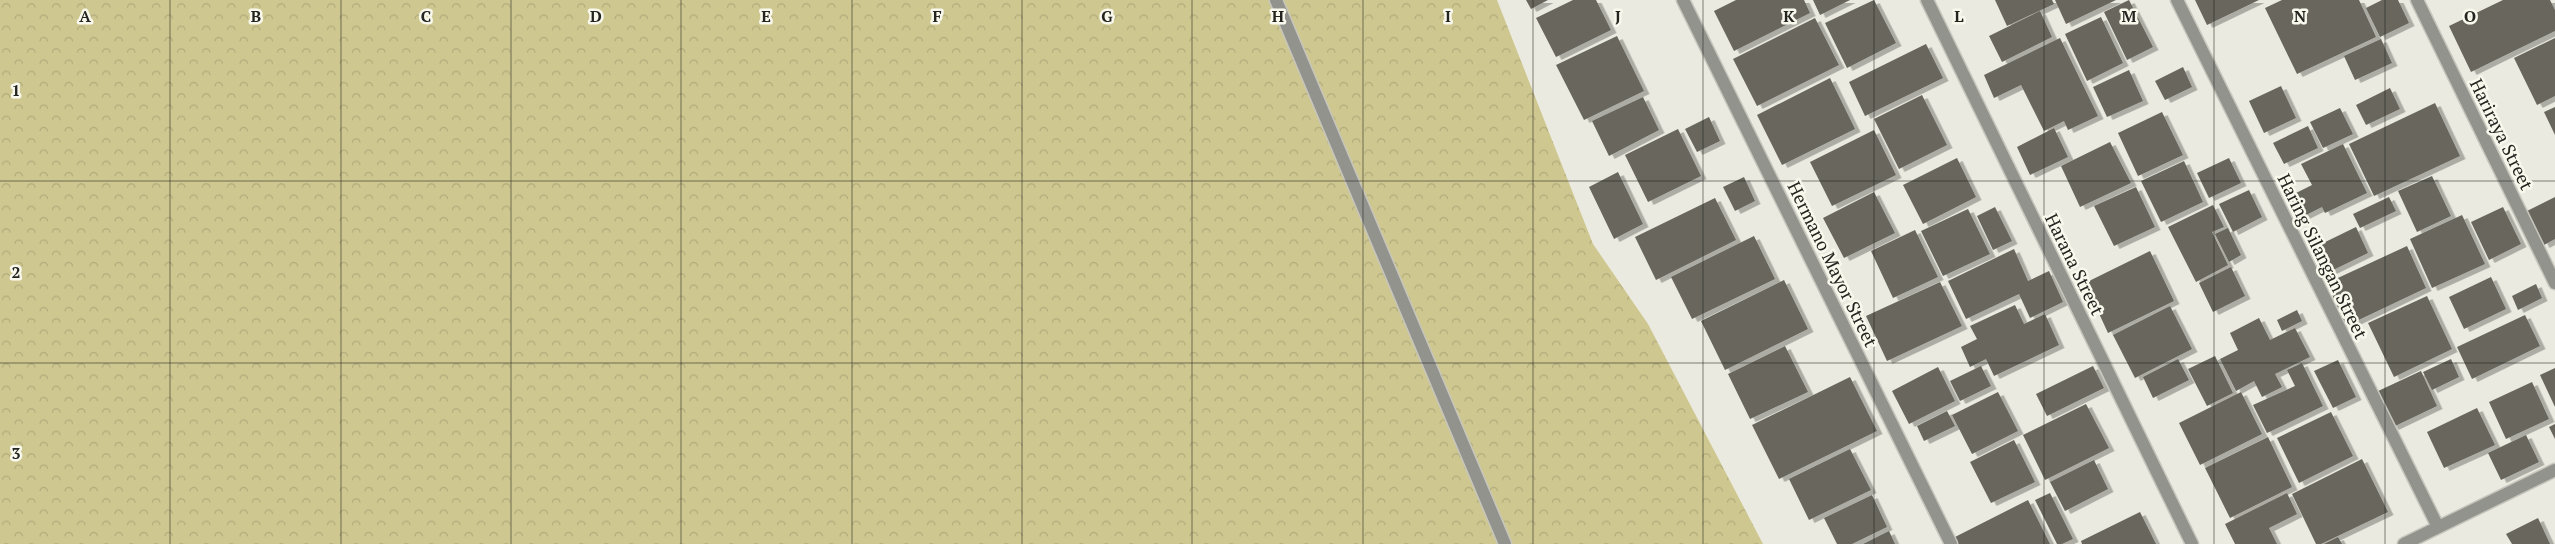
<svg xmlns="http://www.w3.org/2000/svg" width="2555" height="544" viewBox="0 0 2555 544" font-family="'PT Serif',serif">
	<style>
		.forest { fill: url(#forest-crowns) }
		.building { fill: #67665d; filter: url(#shadow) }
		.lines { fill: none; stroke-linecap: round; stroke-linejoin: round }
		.minor-casing { stroke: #c7c6bd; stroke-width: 15 }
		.minor { stroke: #93938e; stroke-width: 12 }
		.grid { fill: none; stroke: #23231f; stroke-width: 1; stroke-opacity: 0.55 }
		.labels { text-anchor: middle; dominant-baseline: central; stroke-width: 5; stroke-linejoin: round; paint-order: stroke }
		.street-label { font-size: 18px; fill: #23231f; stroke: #f9f8ed }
		.grid-label { font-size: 16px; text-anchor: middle; font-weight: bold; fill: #23231f; stroke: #f9f8ed; stroke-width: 5; stroke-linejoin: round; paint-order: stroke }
	</style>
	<defs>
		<pattern id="forest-crowns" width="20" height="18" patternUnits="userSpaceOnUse" patternTransform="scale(1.25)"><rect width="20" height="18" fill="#cfc790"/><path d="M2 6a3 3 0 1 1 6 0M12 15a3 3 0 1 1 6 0" fill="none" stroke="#b1ab7c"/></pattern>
		<filter id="shadow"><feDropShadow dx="5.5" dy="3" stdDeviation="0" flood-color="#0004"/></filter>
	</defs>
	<rect width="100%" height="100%" fill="#ebeae0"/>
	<path class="forest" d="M0,0H1497L1593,244L1648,324L1763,544H0Z"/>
	<path class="building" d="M1526,0H1548L1531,9Z
		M1573,0H1596L1611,30L1556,57L1536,18Z
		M1736,0H1804L1810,13L1734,51L1714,11Z
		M1813,0H1850L1820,15Z
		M1874,0L1896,43L1847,68L1825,23Z
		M1995,0H2052L2054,4L2007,26Z
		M2055,0H2116L2066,24Z
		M2129,0L2153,47L2127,60L2104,12Z
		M2195,0H2259L2207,25Z
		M2282,0H2359L2376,37L2297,74L2265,8Z
		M2382,0H2398L2409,23L2380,37L2366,8Z
		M2503,0H2550L2555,10V31L2471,72L2449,26Z
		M2040,11L2052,37L2002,62L1989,36Z
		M2101,17L2123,63L2087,81L2065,34Z
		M1815,18L1839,65L1757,106L1733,59Z
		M1617,36L1644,91L1584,120L1556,65Z
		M2060,38L2098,116L2068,130L2064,121L2044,131L2021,85L1994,98L1984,75Z
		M2555,38V96L2537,105L2514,58Z
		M2381,39L2392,63L2355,80L2344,56Z
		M1926,44L1943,78L1865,116L1849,82Z
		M2183,67L2192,87L2165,100L2155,81Z
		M2129,70L2143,101L2107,117L2093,87Z
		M1830,78L1855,129L1782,165L1757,115Z
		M2281,86L2296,118L2264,133L2249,101Z
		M2390,88L2400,109L2366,125L2356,105Z
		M1922,95L1947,145L1899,169L1874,119Z
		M1643,97L1659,130L1609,156L1592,121Z
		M2435,103L2460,156L2374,196L2349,144Z
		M2555,107V135L2544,112Z
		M2340,108L2353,134L2323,148L2310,122Z
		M2162,112L2183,155L2138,176L2118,133Z
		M1709,117L1720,141L1697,152L1685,129Z
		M2308,126L2318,148L2284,164L2273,143Z
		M2054,128L2068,157L2030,175L2017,147Z
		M1678,129L1701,176L1648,202L1625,155Z
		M1874,130L1896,175L1832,206L1810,162Z
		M2110,142L2131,183L2080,207L2061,166Z
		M2343,144L2367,193L2325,213L2322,207L2296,220L2286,198L2312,185L2301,164Z
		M1957,158L1976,197L1923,224L1903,185Z
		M2229,158L2241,183L2209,198L2197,173Z
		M2184,161L2203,202L2161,222L2141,181Z
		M1618,172L1643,224L1614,239L1589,187Z
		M2432,176L2451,216L2417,232L2398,191Z
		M1744,177L1755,201L1735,211L1723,187Z
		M2136,187L2155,227L2114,246L2094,206Z
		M2249,190L2262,217L2233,232L2219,204Z
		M1874,192L1895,233L1844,258L1823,218Z
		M2389,197L2396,211L2360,228L2353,214Z
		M2555,197V239L2544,245L2527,211Z
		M1715,198L1736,240L1656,280L1635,237Z
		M2213,205L2224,227L2212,232L2228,265L2196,282L2168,227Z
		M1995,207L2012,241L1993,250L1977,216Z
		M2503,207L2521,244L2489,260L2471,222Z
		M1968,209L1990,254L1943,276L1921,231Z
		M2462,215L2485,264L2432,288L2410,239Z
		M2356,227L2368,253L2327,273L2315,247Z
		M2228,228L2241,255L2229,262L2215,234Z
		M1915,230L1938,277L1893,298L1871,251Z
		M1754,236L1775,279L1692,319L1671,277Z
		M2407,246L2426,288L2346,326L2327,283Z
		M2014,249L2028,281L2049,271L2063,302L2030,318L2019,294L1966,319L1948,281Z
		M2150,251L2174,301L2108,333L2085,283Z
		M2231,267L2245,296L2213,312L2199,283Z
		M2491,277L2506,309L2464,329L2449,297Z
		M1784,280L1808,329L1725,370L1701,321Z
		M1940,282L1962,326L1887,361L1866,316Z
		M2536,284L2542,298L2518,310L2512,296Z
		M2427,296L2452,349L2394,377L2368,323Z
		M2015,305L2024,324L2045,314L2059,345L1994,376L1986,359L1970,367L1961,347L1977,339L1970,326Z
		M2170,306L2192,349L2135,378L2113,335Z
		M2297,310L2302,321L2282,331L2277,320Z
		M2525,315L2540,346L2472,379L2457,347Z
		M2259,318L2270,340L2295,328L2310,357L2275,374L2282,387L2262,397L2254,381L2236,391L2220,359L2238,350L2230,333Z
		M1785,346L1808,392L1750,419L1728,374Z
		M2215,356L2233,393L2207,406L2188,369Z
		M2178,359L2189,380L2153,398L2143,377Z
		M2451,359L2459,377L2432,390L2423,372Z
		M2338,360L2356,397L2333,408L2314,371Z
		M2302,363L2323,406L2267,433L2253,405L2295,386L2287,370Z
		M1981,366L1991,386L1960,401L1950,381Z
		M2093,366L2104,388L2047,416L2036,394Z
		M1938,367L1955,401L1909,424L1892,391Z
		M2555,368V407L2540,375Z
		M2421,371L2437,406L2393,427L2376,392Z
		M1850,377L1877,431L1779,479L1752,425Z
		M2532,382L2549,419L2506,439L2489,402Z
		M1998,392L2018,431L1972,454L1952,415Z
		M2241,392L2262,434L2200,465L2179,423Z
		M2086,404L2109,448L2045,480L2023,435Z
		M2477,408L2495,445L2444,468L2427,432Z
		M1947,411L1955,426L1924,441L1917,426Z
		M2331,412L2353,456L2299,483L2277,438Z
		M2555,424V439L2549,427Z
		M2526,435L2539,462L2501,480L2488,453Z
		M2268,437L2292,487L2230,518L2205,468Z
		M2014,440L2035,482L1991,503L1970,462Z
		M1850,449L1871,490L1809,520L1789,479Z
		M2362,459L2388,512L2321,544H2316L2292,494Z
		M2094,460L2108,489L2065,511L2050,482Z
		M2050,493L2073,539L2062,544H2057L2035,500Z
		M2287,493L2297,514L2269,528L2277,544H2235L2225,524Z
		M1872,495L1887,527L1852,544H1837L1824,518Z
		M2028,500L2050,544H1956L1953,538Z
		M2140,512L2156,544H2082L2081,541Z
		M2538,518L2550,544H2512L2506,534Z
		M1889,531L1895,544H1863Z
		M2338,537L2342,544H2324Z"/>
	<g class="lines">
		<g class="minor-casing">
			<path id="minor" d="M1276,0L1505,544
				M1683,0L1951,544
				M1927,0L2192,544
				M2177,0L2438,527
				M2417,0L2555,283
				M2404,544L2555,470"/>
		</g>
		<use href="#minor" class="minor"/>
	</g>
	<path class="grid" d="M170,0V544M341,0V544M511,0V544M681,0V544M852,0V544M1022,0V544M1192,0V544M1363,0V544M1533,0V544M1703,0V544M1874,0V544M2044,0V544M2214,0V544M2385,0V544M0,181H2555M0,363H2555"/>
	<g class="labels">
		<g class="street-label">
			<text transform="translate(2502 134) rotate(64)">Hariraya Street</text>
			<text transform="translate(2323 256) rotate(64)">Haring Silangan Street</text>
			<text transform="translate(1833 264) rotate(64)">Hermano Mayor Street</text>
			<text transform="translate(2075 264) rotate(64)">Harana Street</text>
		</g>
	</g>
	<g class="grid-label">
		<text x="85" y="22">A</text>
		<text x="256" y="22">B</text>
		<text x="426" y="22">C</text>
		<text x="596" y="22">D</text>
		<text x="766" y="22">E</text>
		<text x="937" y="22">F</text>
		<text x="1107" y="22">G</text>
		<text x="1278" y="22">H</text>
		<text x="1448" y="22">I</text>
		<text x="1618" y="22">J</text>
		<text x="1789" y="22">K</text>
		<text x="1959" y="22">L</text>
		<text x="2129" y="22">M</text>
		<text x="2300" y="22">N</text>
		<text x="2470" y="22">O</text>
		<text x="16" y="96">1</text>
		<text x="16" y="278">2</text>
		<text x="16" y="459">3</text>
	</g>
</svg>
